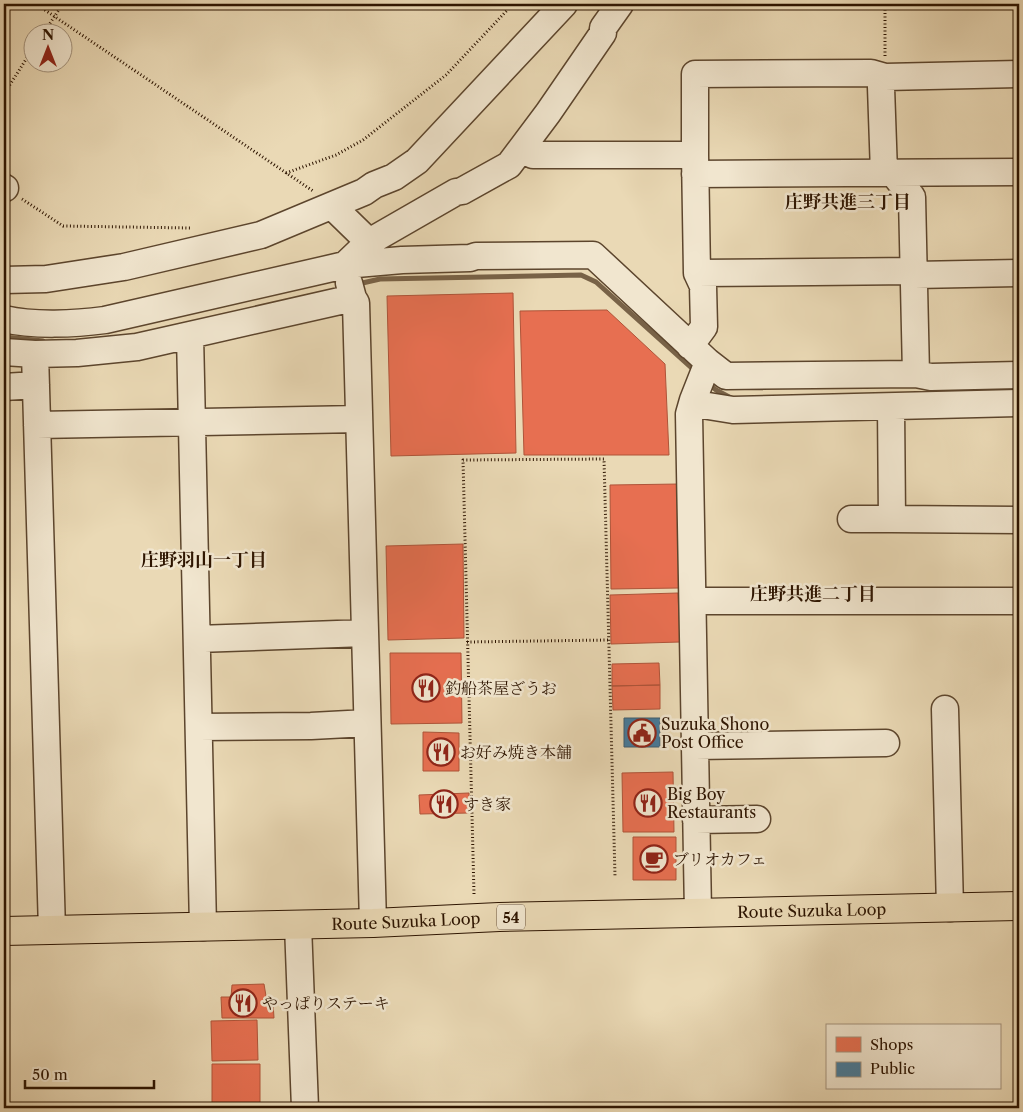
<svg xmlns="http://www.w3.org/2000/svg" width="1023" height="1112" viewBox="0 0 1023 1112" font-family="'Libre Caslon Text','Noto Serif JP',serif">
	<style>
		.shops { fill: #e76f51; stroke: #af5439 }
		.public { fill: #457b9d; stroke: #3e5c6e }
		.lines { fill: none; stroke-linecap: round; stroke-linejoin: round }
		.stream { stroke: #786247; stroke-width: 5 }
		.minor-casing { stroke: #5c452d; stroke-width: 29 }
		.major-casing { stroke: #2d1400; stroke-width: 30 }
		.path { stroke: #2d1400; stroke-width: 3; stroke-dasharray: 1 2.5; stroke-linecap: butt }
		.minor { stroke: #f1e6cf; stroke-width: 26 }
		.major { stroke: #ead9b5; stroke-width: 28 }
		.labels { text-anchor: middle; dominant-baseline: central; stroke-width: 5; stroke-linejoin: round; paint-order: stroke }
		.shield { fill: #f1e6cf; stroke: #68533e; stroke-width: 1 }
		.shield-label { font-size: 15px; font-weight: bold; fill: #2d1400 }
		.poi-label { font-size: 16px; fill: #2d1400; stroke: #f1e6cf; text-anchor: start }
		.street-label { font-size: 16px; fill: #2d1400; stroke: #f1e6cf }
		.neighbourhood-label { font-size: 18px; font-weight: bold; fill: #2d1400; stroke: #f1e6cf }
	</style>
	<rect width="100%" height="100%" fill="#ead9b5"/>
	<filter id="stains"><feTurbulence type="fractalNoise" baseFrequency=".004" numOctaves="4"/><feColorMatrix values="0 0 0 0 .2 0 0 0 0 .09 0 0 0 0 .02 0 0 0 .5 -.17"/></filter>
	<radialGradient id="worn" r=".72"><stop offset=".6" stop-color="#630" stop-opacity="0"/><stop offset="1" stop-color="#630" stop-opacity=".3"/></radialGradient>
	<path class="shops" d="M513,293L516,453L391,456L387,296Z
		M607,310L665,364L669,455H524L520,311Z
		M679,484V588L611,589L610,485Z
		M463,544L464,638L388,640L386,546Z
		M678,593L680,642L611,644L610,595Z
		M390,653H461L462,723L391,724Z
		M659,663L660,685L612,686V664Z
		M660,685V709L613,710L612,686Z
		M423,732L459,733V771H423Z
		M673,772L674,832H623L622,773Z
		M469,793V813L420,814L419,795Z
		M633,837H676V880H633Z
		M264,984L267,1002L273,1003L274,1018H222L221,997H231L232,985Z
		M257,1020L258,1060L212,1061L211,1021Z
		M212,1064H260V1108H212Z"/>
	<path class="public" d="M624,718H660V747H624Z"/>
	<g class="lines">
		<path class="stream" d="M358,284L380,279L581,275L596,282L695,371
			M4,337L43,341
			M707,382L716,390L731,398"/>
		<g class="minor-casing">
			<path id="minor" d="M885,77L1019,74
				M533,155H695L697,273L703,286L704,327L690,346
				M695,155V74L871,73L885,77L881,87L884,173
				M695,174L1019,172
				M4,188H5
				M332,206L369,242
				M345,265L369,242L456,192L462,191L509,165L548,113L603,33V28L620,4
				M697,273L914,271
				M915,275L1019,273
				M4,280L46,279L124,267L261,235L364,192L374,185L394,177L417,161L564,4
				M349,283L353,298L356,303L373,923
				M4,319C34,326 75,324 105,320L345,265L402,260L470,258L476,256L593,255L708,362L726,376L916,374L912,197L893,173
				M190,335L203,927
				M4,352L35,354
				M916,374L931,377L1019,375
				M4,387L36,385
				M693,400L702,405L733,410L1019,403
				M891,407L892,519L1019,520
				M37,425L359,419
				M851,519H892
				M693,601H1019
				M197,639L365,633
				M945,709L950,908
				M199,727L311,726L367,723
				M695,746L886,743
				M696,820L757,819
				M698,913L689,414L693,400L708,362
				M298,925L305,1108
				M52,930L35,354L77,353L137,347L353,298"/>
		</g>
		<g class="major-casing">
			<g id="major">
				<path id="s1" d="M4,931L373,923L499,917L1019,906"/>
			</g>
		</g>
		<path class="path" d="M36,4L313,191
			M44,32L63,4
			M885,56V4
			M4,94L32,50
			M286,173L336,155L363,140L446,75L513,4
			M22,199L63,226L190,228
			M467,642L609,640
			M474,894L463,460L604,459L615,876"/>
		<use href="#minor" class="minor"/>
		<use href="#major" class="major"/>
	</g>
	<defs>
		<g id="restaurant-ring" transform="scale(1.4375)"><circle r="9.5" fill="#f1e6cf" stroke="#8f2418" stroke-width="1.5"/><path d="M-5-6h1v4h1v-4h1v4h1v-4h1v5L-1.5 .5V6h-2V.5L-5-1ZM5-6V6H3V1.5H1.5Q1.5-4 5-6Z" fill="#8f2418"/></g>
		<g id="civic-ring" transform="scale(1.4375)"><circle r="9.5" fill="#f1e6cf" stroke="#8f2418" stroke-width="1.5"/><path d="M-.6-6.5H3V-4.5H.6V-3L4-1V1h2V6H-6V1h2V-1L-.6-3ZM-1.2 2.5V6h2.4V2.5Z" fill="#8f2418"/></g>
		<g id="cafe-ring" transform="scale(1.4375)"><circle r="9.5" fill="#f1e6cf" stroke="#8f2418" stroke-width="1.5"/><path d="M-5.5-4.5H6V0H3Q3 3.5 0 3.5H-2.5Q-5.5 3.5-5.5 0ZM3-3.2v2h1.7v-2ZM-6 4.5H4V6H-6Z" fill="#8f2418"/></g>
	</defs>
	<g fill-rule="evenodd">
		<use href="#restaurant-ring" x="426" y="688"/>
		<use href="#civic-ring" x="642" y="733"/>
		<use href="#restaurant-ring" x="441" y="752"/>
		<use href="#restaurant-ring" x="648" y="803"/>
		<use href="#restaurant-ring" x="444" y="804"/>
		<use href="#cafe-ring" x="654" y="859"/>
		<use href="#restaurant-ring" x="243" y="1003"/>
	</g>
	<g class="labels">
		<rect class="shield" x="497" y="904.5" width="28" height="25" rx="4"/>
		<g class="shield-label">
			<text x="511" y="917">54</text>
		</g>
		<g class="poi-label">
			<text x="445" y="688">釣船茶屋ざうお</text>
			<text x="661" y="724">Suzuka Shono<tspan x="661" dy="18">Post Office</tspan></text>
			<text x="460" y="752">お好み焼き本舗</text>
			<text x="667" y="794">Big Boy<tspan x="667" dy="18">Restaurants</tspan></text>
			<text x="463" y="804">すき家</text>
			<text x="673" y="859">ブリオカフェ</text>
			<text x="262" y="1003">やっぱりステーキ</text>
		</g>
		<g class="street-label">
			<text stroke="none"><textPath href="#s1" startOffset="808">Route Suzuka Loop</textPath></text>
			<text stroke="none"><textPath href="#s1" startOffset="402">Route Suzuka Loop</textPath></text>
		</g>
		<g class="neighbourhood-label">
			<text x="848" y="202">庄野共進三丁目</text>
			<text x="204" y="560">庄野羽山一丁目</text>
			<text x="813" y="594">庄野共進二丁目</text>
		</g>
	</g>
	<rect width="1023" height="1112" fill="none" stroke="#ead9b5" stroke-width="20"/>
	<rect x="5" y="5" width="1013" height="1102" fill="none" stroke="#2d1400" stroke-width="2.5"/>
	<rect x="10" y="10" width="1003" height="1092" fill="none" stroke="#2d1400"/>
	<rect x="826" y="1024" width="175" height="65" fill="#f1e6cf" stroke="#a3927c"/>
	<rect x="836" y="1037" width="25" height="15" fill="#e76f51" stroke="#a3927c"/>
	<text x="870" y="1050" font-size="15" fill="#2d1400">Shops</text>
	<rect x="836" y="1062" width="25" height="15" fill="#457b9d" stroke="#a3927c"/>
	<text x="870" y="1074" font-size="15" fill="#2d1400">Public</text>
	<g transform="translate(48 48)"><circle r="24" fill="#f1e6cf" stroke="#a3927c"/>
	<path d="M0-4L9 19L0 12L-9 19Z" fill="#8f2418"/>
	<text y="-8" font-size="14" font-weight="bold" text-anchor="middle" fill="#2d1400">N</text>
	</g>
	<path d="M25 1080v8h129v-8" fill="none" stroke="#2d1400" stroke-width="2.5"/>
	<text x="32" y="1080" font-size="15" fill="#2d1400" stroke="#f1e6cf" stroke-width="4" paint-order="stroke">50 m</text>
	<rect width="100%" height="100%" filter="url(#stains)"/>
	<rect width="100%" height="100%" fill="url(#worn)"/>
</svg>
